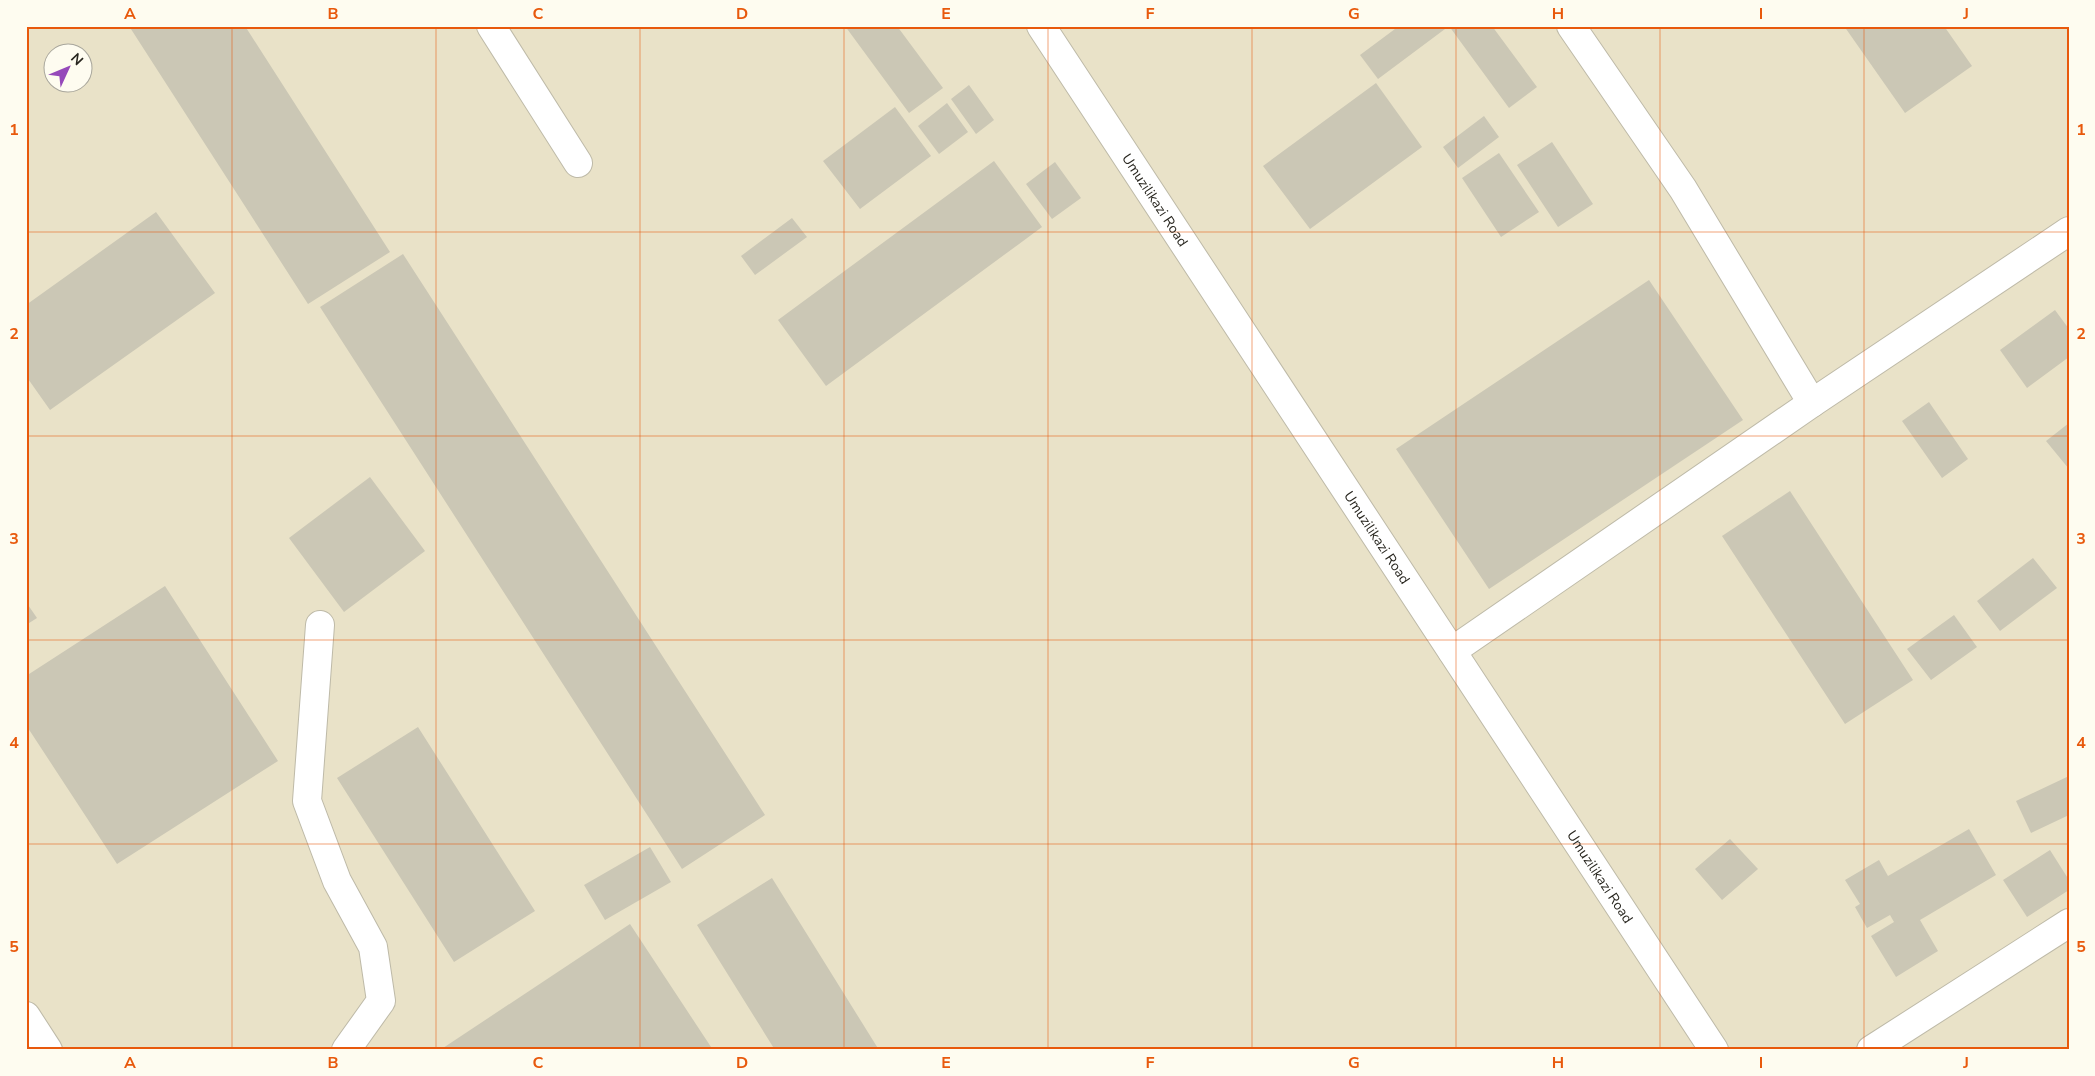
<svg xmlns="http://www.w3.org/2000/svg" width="2095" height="1076" viewBox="0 0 2095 1076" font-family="'Nunito Sans',sans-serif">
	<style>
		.built { fill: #e9e2c8; fill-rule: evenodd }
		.building { fill: #cbc7b5 }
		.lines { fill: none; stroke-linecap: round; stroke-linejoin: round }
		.minor-casing { stroke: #bebaa8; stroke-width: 30 }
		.minor { stroke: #fff; stroke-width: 28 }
		.grid { fill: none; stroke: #e8590c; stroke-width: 1; stroke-opacity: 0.55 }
		.labels { text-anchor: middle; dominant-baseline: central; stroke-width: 5; stroke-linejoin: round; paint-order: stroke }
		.street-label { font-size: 14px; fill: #28261f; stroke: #fefcf0 }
		.neatline { fill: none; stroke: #e8590c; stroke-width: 2 }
		.grid-label { font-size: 16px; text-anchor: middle; font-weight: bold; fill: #e8590c }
	</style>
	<rect width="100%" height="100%" fill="#f3eedc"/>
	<path class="built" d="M26,26H2069V1050H26ZM52,52H82V82H52Z"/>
	<path class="building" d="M129,26H245L390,252L308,304Z
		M845,26H897L943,88L909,113Z
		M1399,26H1443L1445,29L1378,79L1360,55Z
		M1449,26H1492L1537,87L1509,108Z
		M1844,26H1944L1972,66L1905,113Z
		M1376,83L1422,147L1310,229L1263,166Z
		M969,85L994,120L976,134L951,99Z
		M947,103L968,132L939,154L918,126Z
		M895,107L931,156L860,209L823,161Z
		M1484,116L1499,137L1458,168L1443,147Z
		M1552,142L1593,204L1558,227L1517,165Z
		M1499,153L1539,212L1501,237L1462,178Z
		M994,161L1042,227L826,386L778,320Z
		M1055,162L1081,198L1052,219L1026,184Z
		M156,212L215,293L50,410L26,376V305Z
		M792,218L807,237L755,275L741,256Z
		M403,254L765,815L682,869L320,307Z
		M1649,280L1743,420L1489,589L1396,449Z
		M2055,310L2069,329V357L2027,388L2000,350Z
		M1929,402L1968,459L1942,478L1902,421Z
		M2069,423V469L2046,441Z
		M370,477L425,551L344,612L289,538Z
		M1790,491L1913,680L1845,724L1722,536Z
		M2033,558L2057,588L2000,631L1977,601Z
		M165,586L278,761L117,864L26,725V676Z
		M26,602L37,618L26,625Z
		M1954,615L1977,647L1931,680L1907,649Z
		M418,727L535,911L454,962L337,778Z
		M2069,776V815L2031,833L2016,801Z
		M1969,829L1996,875L1920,920L1938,951L1896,977L1871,936L1894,922L1890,915L1867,928L1855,907L1860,904L1845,880L1879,860L1888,876Z
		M1730,839L1758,869L1722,900L1695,869Z
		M650,847L671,882L605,920L584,885Z
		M2050,850L2069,880V890L2027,917L2003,880Z
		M772,878L879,1050H775L697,925Z
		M630,924L713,1050H440Z"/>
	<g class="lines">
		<g class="minor-casing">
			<g id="minor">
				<path d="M491,26L578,163"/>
				<path id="s1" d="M1041,26L1714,1050"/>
				<path d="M1571,26L1683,189L1812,403"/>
				<path d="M320,625L307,801L337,881L373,947L381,1001L346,1050"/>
				<path d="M1452,651L1812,403L2069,231"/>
				<path d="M26,1016L48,1050"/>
				<path d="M1871,1050L2069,923"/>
			</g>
		</g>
		<use href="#minor" class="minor"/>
	</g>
	<path class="grid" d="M232,26V1050M436,26V1050M640,26V1050M844,26V1050M1048,26V1050M1252,26V1050M1456,26V1050M1660,26V1050M1864,26V1050M26,232H2069M26,436H2069M26,640H2069M26,844H2069"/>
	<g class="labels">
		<g class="street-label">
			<text stroke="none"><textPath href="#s1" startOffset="208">Umuzilikazi Road</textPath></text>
			<text stroke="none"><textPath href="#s1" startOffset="612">Umuzilikazi Road</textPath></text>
			<text stroke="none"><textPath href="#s1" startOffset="1018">Umuzilikazi Road</textPath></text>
		</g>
	</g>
	<rect width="2095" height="1076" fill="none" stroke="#fefcf0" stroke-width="55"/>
	<g transform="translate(68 68) rotate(46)"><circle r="24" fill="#fefcf0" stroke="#a8a69c"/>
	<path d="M0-4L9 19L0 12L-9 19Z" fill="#9649ba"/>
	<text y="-8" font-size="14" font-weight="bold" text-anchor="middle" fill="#28261f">N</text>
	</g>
	<rect x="28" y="28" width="2040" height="1020" class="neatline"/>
	<g class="grid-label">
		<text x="130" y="19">A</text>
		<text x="333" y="19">B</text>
		<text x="538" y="19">C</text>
		<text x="742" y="19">D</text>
		<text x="946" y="19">E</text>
		<text x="1150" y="19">F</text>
		<text x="1354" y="19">G</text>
		<text x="1558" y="19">H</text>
		<text x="1761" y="19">I</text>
		<text x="1966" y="19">J</text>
		<text x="14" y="135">1</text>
		<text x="2081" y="135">1</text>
		<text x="14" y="339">2</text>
		<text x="2081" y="339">2</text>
		<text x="14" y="544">3</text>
		<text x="2081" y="544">3</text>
		<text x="14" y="748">4</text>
		<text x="2081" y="748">4</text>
		<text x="14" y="952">5</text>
		<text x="2081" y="952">5</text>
		<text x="130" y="1068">A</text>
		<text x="333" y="1068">B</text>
		<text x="538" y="1068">C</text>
		<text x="742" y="1068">D</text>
		<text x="946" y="1068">E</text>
		<text x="1150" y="1068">F</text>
		<text x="1354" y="1068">G</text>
		<text x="1558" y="1068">H</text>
		<text x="1761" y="1068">I</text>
		<text x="1966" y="1068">J</text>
	</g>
</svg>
